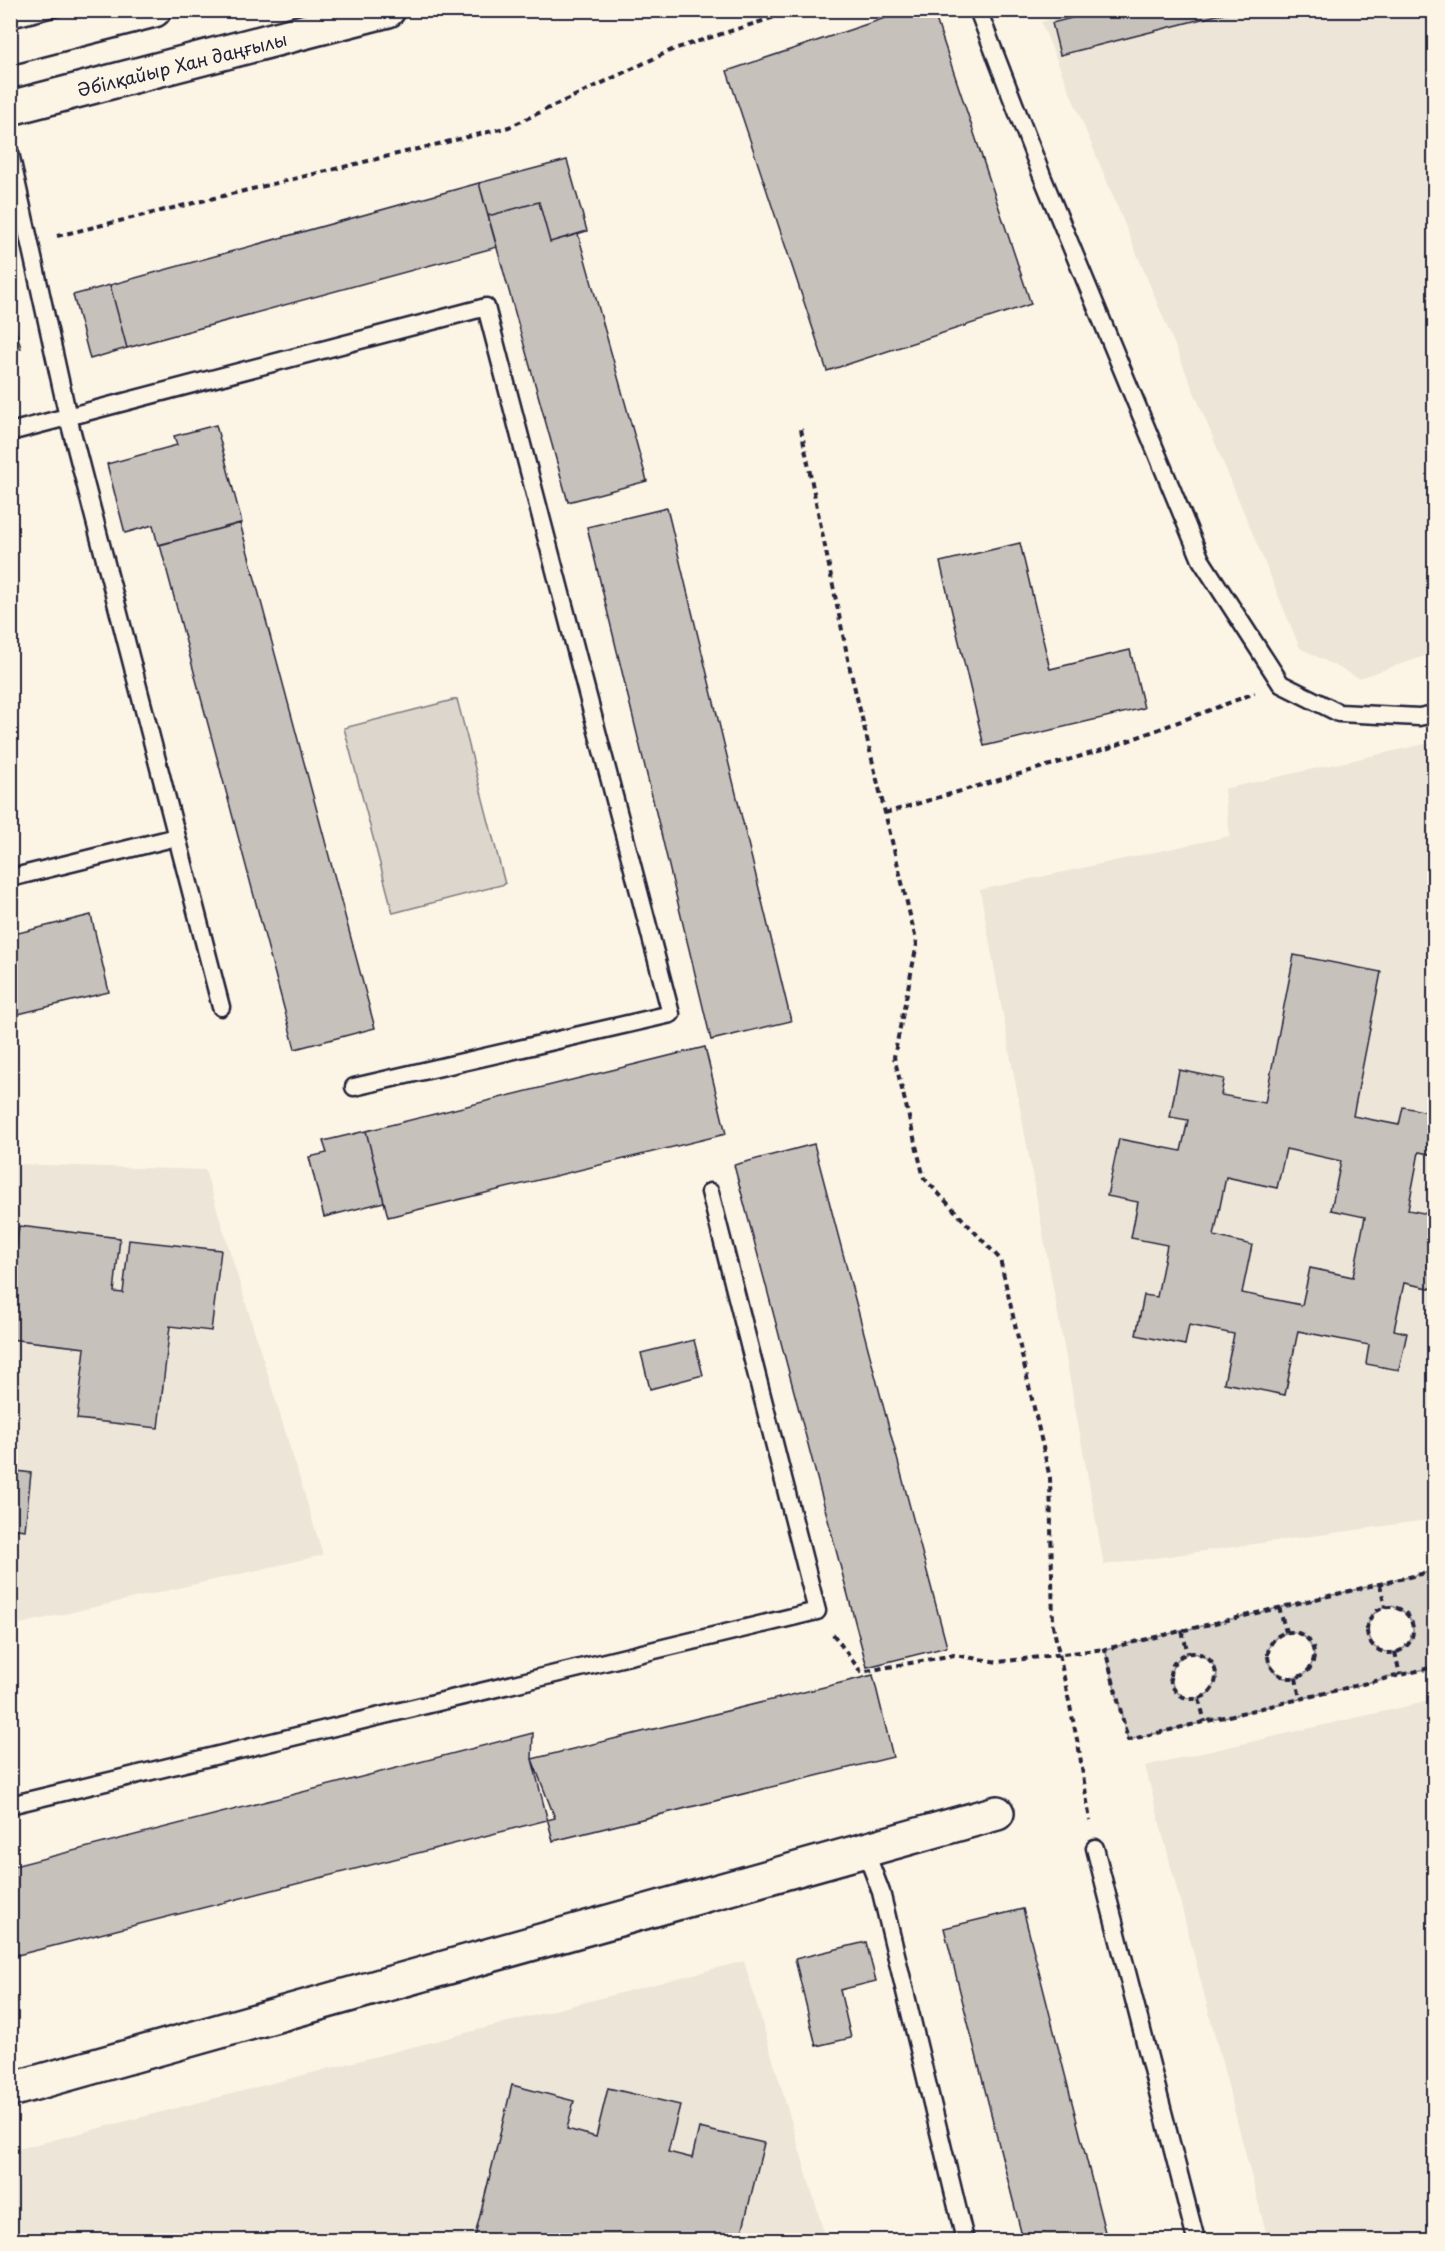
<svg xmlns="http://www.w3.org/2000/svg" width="1445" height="2251" viewBox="0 0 1445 2251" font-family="'Playpen Sans',sans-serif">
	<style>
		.built { fill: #ece5d8 }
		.green { fill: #dcd6cc; stroke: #7f7c84; stroke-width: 1.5; fill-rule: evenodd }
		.building { fill: #c6c1bb; stroke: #22223b; stroke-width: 1.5; fill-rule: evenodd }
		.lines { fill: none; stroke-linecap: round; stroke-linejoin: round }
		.lane-casing { stroke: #22223b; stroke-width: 21 }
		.street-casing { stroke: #22223b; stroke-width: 38 }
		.secondary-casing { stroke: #22223b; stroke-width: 38 }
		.path { stroke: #22223b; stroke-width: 4; stroke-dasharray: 6 4.5; stroke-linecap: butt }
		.lane { stroke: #fcf5e5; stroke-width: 16 }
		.street { stroke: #fcf5e5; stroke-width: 33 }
		.secondary { stroke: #fcf5e5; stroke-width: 33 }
		.labels { text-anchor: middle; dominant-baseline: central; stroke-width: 5; stroke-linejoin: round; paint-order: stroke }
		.street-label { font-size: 18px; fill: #22223b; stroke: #fcf5e5 }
	</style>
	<rect width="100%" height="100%" fill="#fcf5e5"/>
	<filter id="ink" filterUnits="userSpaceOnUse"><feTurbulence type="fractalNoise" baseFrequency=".0167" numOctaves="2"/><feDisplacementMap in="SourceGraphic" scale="12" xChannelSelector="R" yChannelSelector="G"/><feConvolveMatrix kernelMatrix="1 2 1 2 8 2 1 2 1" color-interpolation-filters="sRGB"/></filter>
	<g filter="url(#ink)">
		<path class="built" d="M1086,10L1434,11V653L1359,678L1300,648L1041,22Z
			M1434,742V1519L1104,1565L980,890L1230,836L1224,789Z
			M11,1164L205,1170L323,1555L11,1626Z
			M1434,1700V2240H1268L1145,1766Z
			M744,1961L826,2240H11V2151Z"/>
		<path class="green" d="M457,699L505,884L393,913L344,728Z
			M1434,1571V1667L1128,1740L1105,1649ZM1392,1606C1433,1619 1407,1670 1373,1646L1367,1630C1369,1615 1377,1608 1392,1606ZM1294,1632L1308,1639L1314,1654C1313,1664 1310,1672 1300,1676C1268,1691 1251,1633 1294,1632ZM1188,1653C1204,1653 1213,1659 1217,1675L1212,1690C1182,1718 1150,1670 1188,1653Z"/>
		<path class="building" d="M909,10H933L1031,304L827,371L727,71Z
			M1102,10H1237L1060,55L1052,23Z
			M567,160L587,231L550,242L539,202L488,216L479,183Z
			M479,183L497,247L127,348L110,285Z
			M539,202L550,242L578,234L647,481L568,502L488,216Z
			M110,285L127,348L90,359L73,295Z
			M10,310L21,348L10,351Z
			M216,425L242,523L158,545L153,525L125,533L107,464L177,445L174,436Z
			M667,508L791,1021L711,1040L587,527Z
			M240,523L375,1028L295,1049L160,545Z
			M1020,543L1050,669L1130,650L1144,708L984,746L940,562Z
			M91,915L109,992L10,1016V935Z
			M1294,955L1381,972L1353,1116L1399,1125L1403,1107L1434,1113V1155L1419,1152L1408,1210L1434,1215V1289L1404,1283L1394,1330L1407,1333L1399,1370L1366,1364L1369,1345L1298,1331L1285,1395L1224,1383L1234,1334L1189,1325L1185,1345L1136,1335L1144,1295L1157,1297L1167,1245L1131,1238L1138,1202L1107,1196L1119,1139L1181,1151L1188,1120L1170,1117L1179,1070L1224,1079L1221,1095L1265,1103ZM1286,1149L1341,1161L1331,1210L1365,1217L1353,1277L1310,1268L1302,1305L1242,1293L1252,1245L1214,1236L1226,1177L1277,1188Z
			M705,1047L726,1134L388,1217L366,1131Z
			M366,1131L384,1202L324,1217L309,1157L327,1153L323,1141Z
			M814,1144L947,1647L867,1667L734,1165Z
			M19,1226L120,1238L114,1292L123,1293L129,1240L221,1250L211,1331L170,1326L158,1428L77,1419L85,1348L10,1339V1292Z
			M694,1340L703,1375L650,1389L641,1353Z
			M10,1470L31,1473L25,1530L10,1528Z
			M873,1675L893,1757L553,1841L532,1759Z
			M533,1733L532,1759L555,1818L10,1957V1867Z
			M1023,1909L1107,2240H1023L944,1928Z
			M866,1942L876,1981L840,1990L851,2038L816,2046L795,1959Z
			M512,2085L574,2101L567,2129L596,2137L608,2088L680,2105L668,2152L692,2158L699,2128L764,2143L740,2240H474Z"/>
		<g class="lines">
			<g class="lane-casing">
				<path id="lane" d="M978,10L1042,176L1201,560L1281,684L1339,713L1419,717L1434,714
					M10,153L68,417L221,1007
					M10,432L486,307L671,1014L354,1087
					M10,878L177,837
					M10,1805L817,1611L710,1192
					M1095,1848L1196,2240
					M865,1850L881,1892L965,2240"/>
			</g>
			<g class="street-casing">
				<path id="street" d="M10,2090L997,1813"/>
			</g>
			<g class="secondary-casing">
				<path id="secondary" d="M10,47L154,10
					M10,108L388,10"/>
			</g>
			<path class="path" d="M57,236L509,127L674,49L797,10
				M801,429L850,669L917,944L894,1057L924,1178L1000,1259L1050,1478L1053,1625L1079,1749L1090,1821
				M885,813L1109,748L1255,693
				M1434,1571L1105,1649L1128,1740L1434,1667
				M1380,1584L1385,1607
				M1367 1630a23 23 0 1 1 46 0a23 23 0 1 1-46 0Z
				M1279,1607L1286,1632
				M1182,1631L1188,1653
				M1268 1655a23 23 0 1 1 46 0a23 23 0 1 1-46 0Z
				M833,1634L861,1672L954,1655L998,1662L1105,1649
				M1395,1652L1400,1675
				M1170 1676a23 23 0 1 1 46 0a23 23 0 1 1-46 0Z
				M1296,1678L1300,1699
				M1199,1699L1205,1722"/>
			<use href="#lane" class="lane"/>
			<use href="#street" class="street"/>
			<use href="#secondary" class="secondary"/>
		</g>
	</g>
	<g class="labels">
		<g class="street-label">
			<text transform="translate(182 64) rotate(-14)">Әбілқайыр Хан даңғылы</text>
		</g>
	</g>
	<rect width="1445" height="2251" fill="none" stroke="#fcf5e5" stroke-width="36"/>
	<rect x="18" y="18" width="1409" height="2215" fill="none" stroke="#22223b" stroke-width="2" filter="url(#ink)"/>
</svg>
